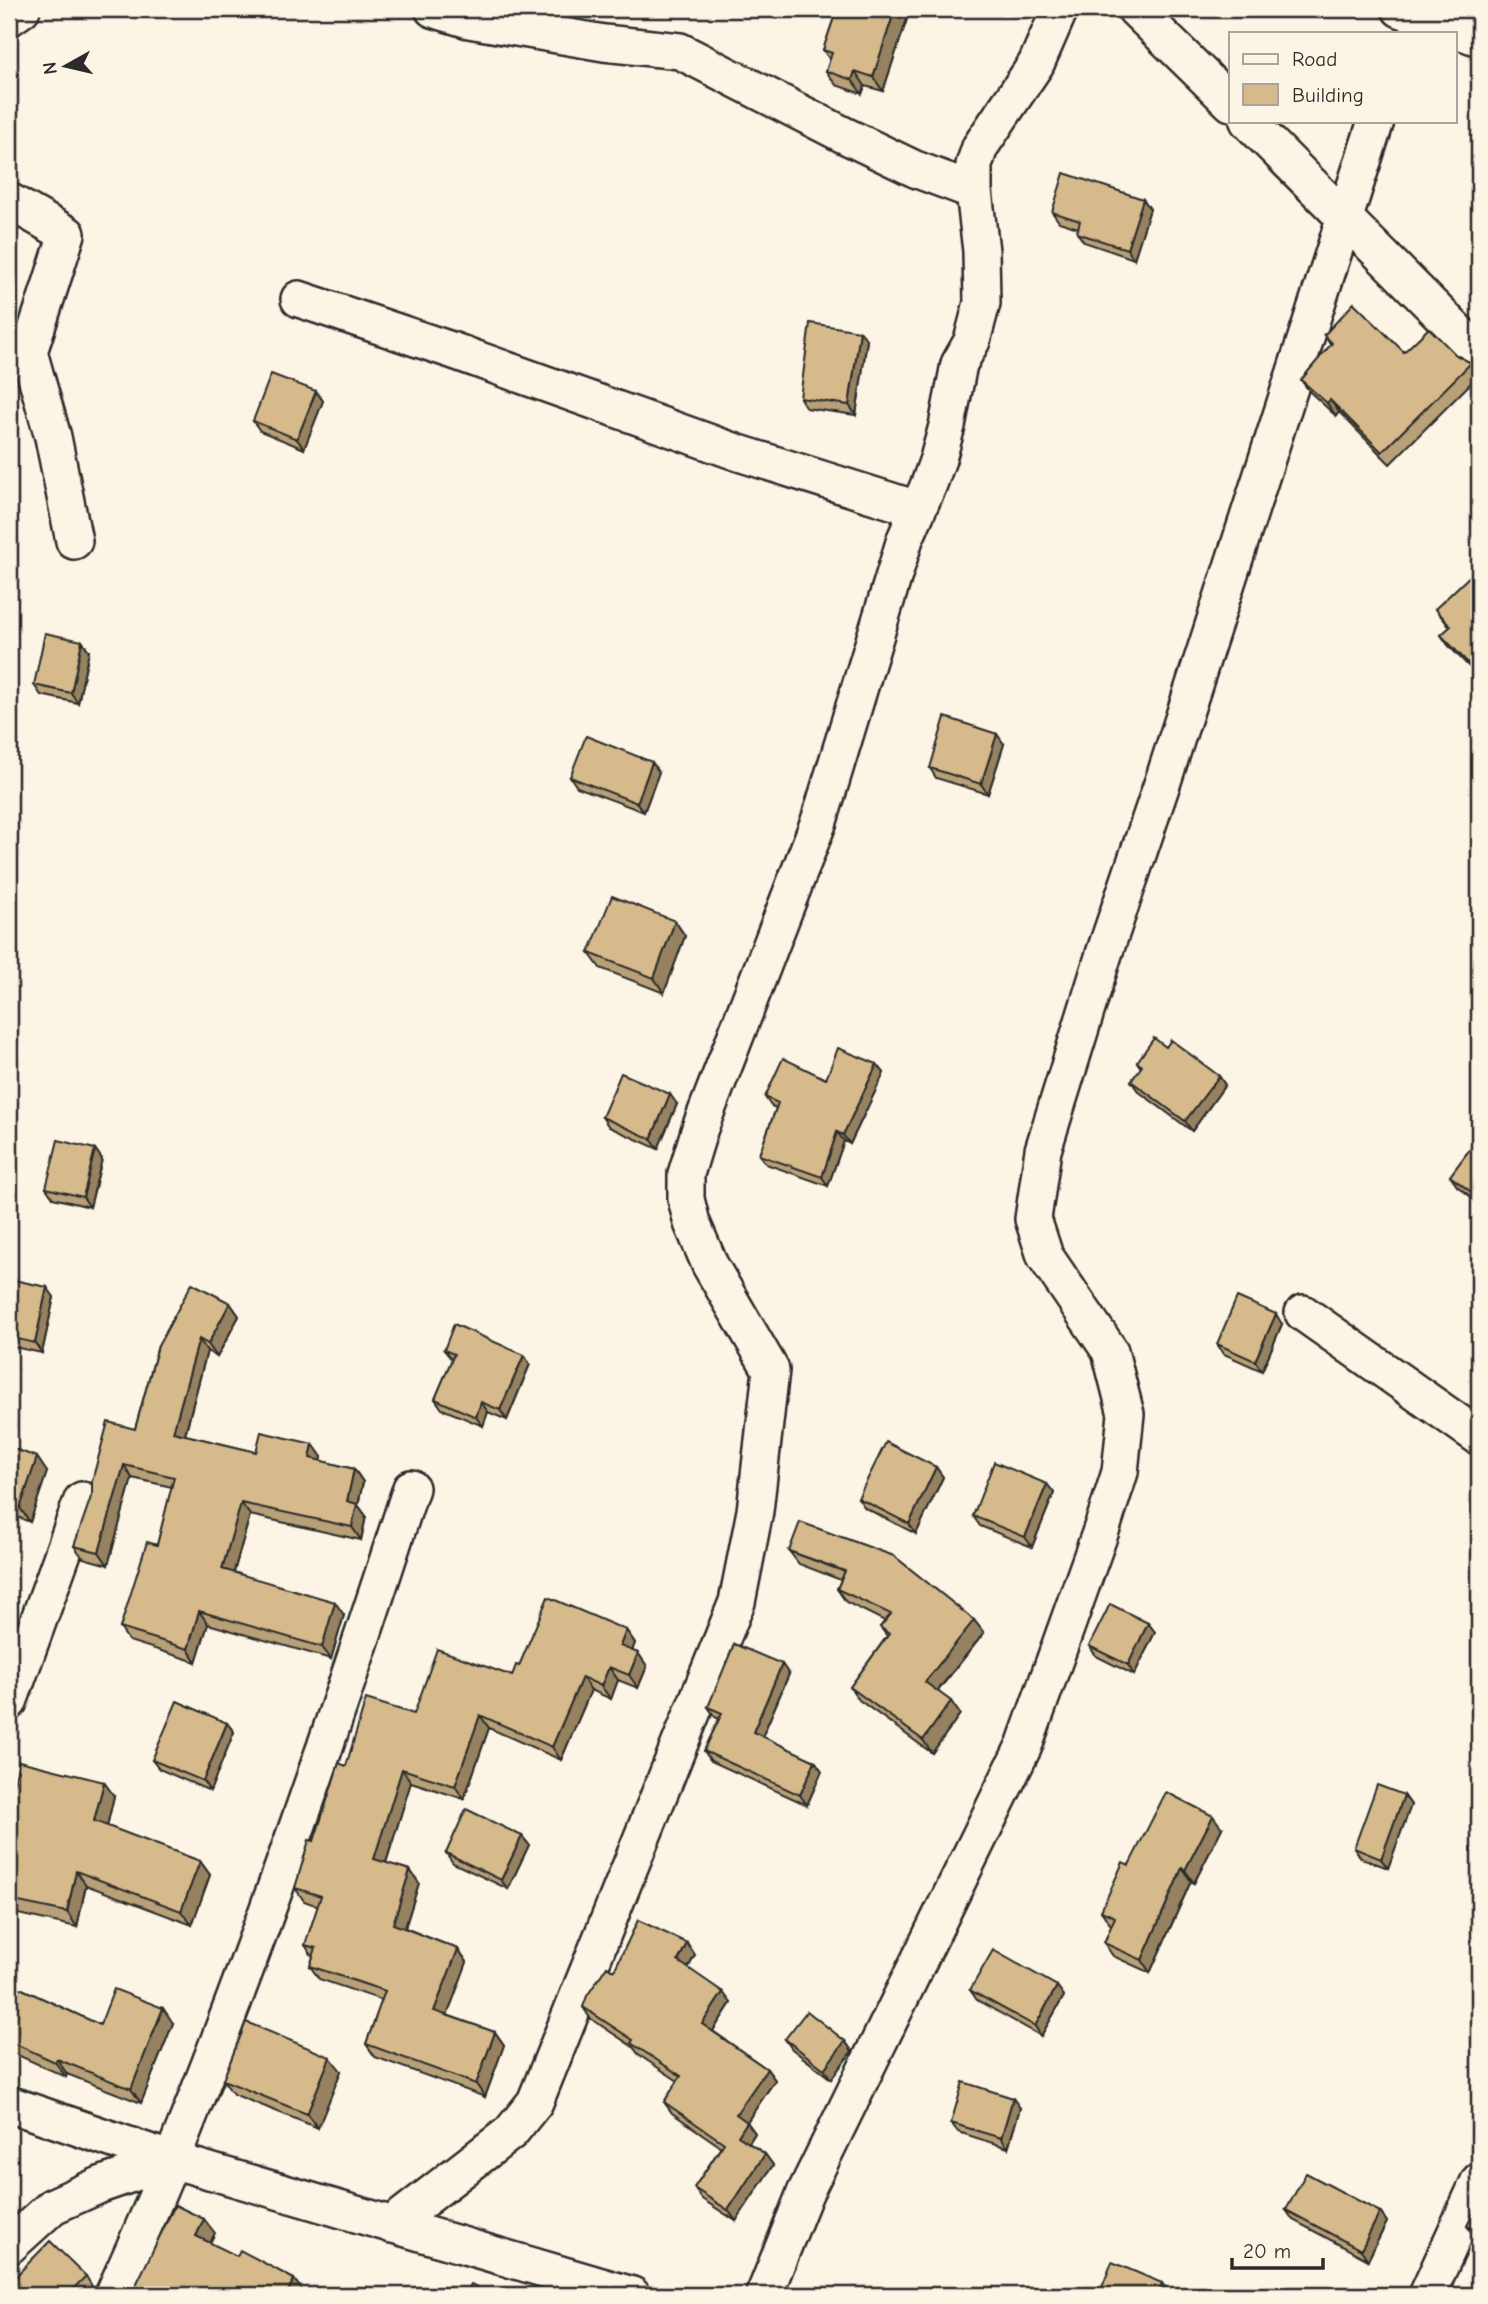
<svg xmlns="http://www.w3.org/2000/svg" width="1488" height="2304" viewBox="0 0 1488 2304" font-family="'Comic Neue',sans-serif">
	<style>
		.lines { fill: none; stroke-linecap: round; stroke-linejoin: round }
		.minor-casing { stroke: #2b2b2b; stroke-width: 40 }
		.minor { stroke: #fcf5e5; stroke-width: 35 }
		.wall { fill: #b8a078; stroke: #2b2b2b; stroke-width: 2 }
		.shaded-wall { fill: #968261; stroke: #2b2b2b; stroke-width: 2 }
		.building { fill: #d6ba8b; stroke: #2b2b2b; stroke-width: 2 }
	</style>
	<rect width="100%" height="100%" fill="#fcf5e5"/>
	<filter id="ink" filterUnits="userSpaceOnUse"><feTurbulence type="fractalNoise" baseFrequency=".0143" numOctaves="2"/><feDisplacementMap in="SourceGraphic" scale="14" xChannelSelector="R" yChannelSelector="G"/><feConvolveMatrix kernelMatrix="1 2 1 2 8 2 1 2 1" color-interpolation-filters="sRGB"/></filter>
	<g filter="url(#ink)">
		<g class="lines">
			<g class="minor-casing">
				<path id="minor" d="M433,9L469,20L604,43L680,51L844,135L915,169L974,191
					M1135,9L1231,103
					M1400,9L1479,38
					M9,18L22,9
					M1248,121L1479,353
					M9,201L67,234L29,352L53,437L74,541
					M299,299L454,351L739,453L917,509
					M1303,1313L1479,1437
					M9,1702L82,1500
					M9,2104L172,2160L632,2295
					M391,2225L511,2132L535,2102L737,1602L755,1511L771,1370L710,1265L692,1223L686,1199V1174L700,1128L819,821L905,539L929,484L938,459L947,426L959,364L972,341L982,303L981,251L974,191V165L980,147L1036,64L1060,9
					M9,2246L53,2206L100,2185L172,2160
					M113,2295C133,2250 154,2205 172,2159C261,1939 338,1714 411,1488
					M764,2295L805,2193L1024,1746L1104,1522L1120,1472L1126,1414L1110,1351L1045,1256L1033,1219L1043,1150L1104,954L1163,781L1376,121
					M1427,2295L1479,2181"/>
			</g>
			<use href="#minor" class="minor"/>
		</g>
		<path class="wall" d="M837,9H899L907,19L883,91L865,86L862,94L836,85L826,71L830,60L823,50Z
			M1143,199L1150,209L1134,259L1084,242L1077,233L1078,228L1059,222L1052,212Z
			M1324,335L1404,352L1456,355L1471,363L1479,375L1390,464L1339,412L1336,416L1310,392L1301,380L1331,345Z
			M867,340L856,415L806,408L800,398Z
			M316,391L323,401L304,449L260,431L253,421Z
			M1479,577V675L1478,676L1448,645L1441,635L1450,627L1435,609Z
			M82,641L89,651L78,703L41,695L34,685Z
			M1004,744L988,794L936,778L930,768Z
			M659,772L644,812L577,787L570,777Z
			M675,921L685,936L664,993L600,968L589,953Z
			M1166,1047L1219,1076L1225,1085L1192,1131L1138,1091L1131,1081L1141,1068L1137,1062Z
			M877,1064L884,1073L850,1144L844,1141L828,1186L766,1164L759,1155L776,1108L771,1106L765,1097Z
			M677,1104L658,1149L609,1127L602,1117Z
			M1479,1137V1203L1457,1186L1450,1176Z
			M95,1149L102,1159L90,1207L53,1198L46,1188Z
			M9,1279L54,1297L42,1353L9,1346Z
			M230,1303L239,1316L217,1357L207,1351L185,1435L256,1452L322,1457L321,1461L354,1469L363,1482L358,1505L366,1516L361,1540L250,1515L234,1572L344,1615L331,1659L208,1624L196,1662L129,1641L120,1628L157,1545L172,1487L132,1478L108,1565L83,1558L74,1546L135,1429L158,1346Z
			M1282,1324L1262,1371L1224,1354L1217,1344Z
			M444,1350L530,1364L507,1420L488,1412L483,1426L442,1409L435,1399L452,1360Z
			M9,1447L47,1472L30,1522L9,1514Z
			M936,1467L943,1477L916,1534L865,1508L858,1498Z
			M1047,1484L1054,1493L1032,1547L980,1526L973,1516Z
			M789,1551L974,1620L984,1633L938,1691L960,1714L932,1753L859,1700L850,1687L887,1636L880,1627L885,1621L846,1602L837,1589L841,1580L799,1564Z
			M1148,1623L1155,1632L1134,1675L1096,1656L1089,1646Z
			M626,1630L635,1643L632,1651L638,1653L647,1666L638,1688L618,1680L611,1699L591,1690L561,1760L489,1728L464,1799L411,1782L386,1863L410,1870L419,1883L405,1928L458,1949L467,1962L447,2015L495,2032L504,2045L485,2097L375,2057L366,2044L382,2000L319,1979L310,1966L313,1957L305,1945L318,1906L304,1901L295,1888L346,1766L414,1714L512,1676L519,1666Z
			M789,1674L762,1737L815,1761L822,1771L807,1805L711,1761L704,1751L719,1719L715,1717L708,1707Z
			M227,1723L234,1732L210,1791L159,1769L152,1760Z
			M1404,1795L1411,1805L1388,1868L1361,1858L1354,1848Z
			M114,1796L107,1826L200,1861L210,1875L192,1925L86,1885L77,1927L9,1912V1806Z
			M1222,1828L1194,1883L1191,1881L1150,1973L1113,1956L1104,1943L1112,1925L1110,1924L1101,1911L1129,1865Z
			M522,1836L529,1845L508,1889L453,1863L446,1853Z
			M687,1943L695,1955L688,1968L731,2003L713,2031L767,2069L775,2080L747,2122L755,2133L749,2143L765,2154L773,2165L736,2221L702,2199L694,2188L721,2147L672,2113L664,2102L678,2081L639,2055L633,2047L590,2018L583,2007L614,1971Z
			M9,1983L100,2025L173,2023L141,2103L67,2074L66,2077L13,2053L9,2047Z
			M1057,1986L1064,1996L1041,2036L977,2000L970,1990Z
			M785,2039L845,2041L852,2051L831,2079L792,2049Z
			M341,2071L318,2128L233,2094L223,2080Z
			M1020,2108L1008,2148L958,2132L951,2123Z
			M1479,2202V2241L1477,2240L1467,2226Z
			M1286,2210L1380,2212L1387,2222L1368,2260L1293,2220Z
			M86,2276L92,2286L83,2295H21L10,2282Z"/>
		<path class="shaded-wall" d="M895,9H899L907,19L883,91L873,77Z
			M855,71L865,86L862,94L852,80Z
			M1143,199L1150,209L1134,259L1127,249Z
			M860,331L867,340L856,415L849,405Z
			M316,391L323,401L304,449L297,439Z
			M1330,400L1339,412L1336,416L1327,403Z
			M82,641L89,651L78,703L71,693Z
			M997,734L1004,744L988,794L981,784Z
			M652,762L659,772L644,812L637,803Z
			M675,921L685,936L664,993L654,978Z
			M877,1064L884,1073L850,1144L843,1135Z
			M1219,1076L1225,1085L1192,1131L1185,1121Z
			M670,1094L677,1104L658,1149L651,1139Z
			M837,1132L844,1141L828,1186L822,1177Z
			M95,1149L102,1159L90,1207L83,1197Z
			M47,1287L54,1297L42,1353L35,1343Z
			M230,1303L239,1316L217,1357L208,1344Z
			M1276,1314L1282,1324L1262,1371L1255,1361Z
			M199,1339L207,1351L182,1445L173,1432Z
			M524,1355L530,1364L507,1420L500,1410Z
			M481,1402L488,1412L483,1426L476,1417Z
			M313,1444L322,1457L319,1471L310,1458Z
			M37,1457L47,1472L30,1522L20,1508Z
			M124,1465L132,1478L108,1565L99,1552Z
			M936,1467L943,1477L916,1534L909,1524Z
			M354,1469L363,1482L358,1505L366,1516L361,1540L352,1527L347,1501Z
			M1047,1484L1054,1493L1032,1547L1025,1537Z
			M241,1503L250,1515L231,1582L222,1569Z
			M335,1602L344,1615L331,1659L322,1647Z
			M199,1611L208,1624L196,1662L188,1649Z
			M974,1620L984,1633L934,1695L925,1682Z
			M1148,1623L1155,1632L1134,1675L1128,1665Z
			M626,1630L635,1643L629,1659L620,1646Z
			M638,1653L647,1666L638,1688L629,1675Z
			M782,1664L789,1674L760,1742L753,1732Z
			M609,1667L618,1680L611,1699L601,1686Z
			M582,1677L591,1690L561,1760L552,1747Z
			M951,1701L960,1714L932,1753L923,1740Z
			M480,1715L489,1728L464,1799L455,1786Z
			M227,1723L234,1732L210,1791L203,1781Z
			M815,1761L822,1771L807,1805L800,1795Z
			M402,1769L411,1782L383,1872L374,1859Z
			M104,1782L114,1796L105,1835L94,1821Z
			M1404,1795L1411,1805L1388,1868L1381,1859Z
			M1213,1816L1222,1828L1194,1883L1185,1870Z
			M522,1836L529,1845L508,1889L501,1880Z
			M200,1861L210,1875L192,1925L181,1911Z
			M1182,1868L1191,1881L1150,1973L1142,1960Z
			M410,1870L419,1883L402,1937L393,1924Z
			M76,1871L86,1885L77,1927L67,1912Z
			M687,1943L695,1955L686,1972L678,1961Z
			M458,1949L467,1962L444,2024L434,2011Z
			M1057,1986L1064,1996L1041,2036L1035,2026Z
			M723,1992L731,2003L710,2035L702,2024Z
			M163,2008L173,2023L141,2103L131,2089Z
			M495,2032L504,2045L485,2097L476,2084Z
			M845,2041L852,2051L831,2079L824,2069Z
			M330,2057L341,2071L318,2128L307,2114Z
			M57,2059L67,2074L66,2077L55,2062Z
			M767,2069L775,2080L744,2126L736,2114Z
			M1013,2098L1020,2108L1008,2148L1001,2138Z
			M747,2122L755,2133L746,2147L738,2136Z
			M765,2154L773,2165L736,2221L728,2210Z
			M1380,2212L1387,2222L1368,2260L1361,2250Z
			M204,2219L215,2233L206,2251L196,2236Z
			M294,2279L305,2294L304,2295H286Z
			M1162,2283L1171,2295H1157Z"/>
		<path class="building" d="M837,9H895L873,77L855,71L852,80L826,71L832,53L823,50Z
			M1064,173L1143,199L1127,249L1077,233L1080,221L1052,212Z
			M1354,303L1404,352L1429,328L1456,355L1471,363L1382,452L1330,400L1327,403L1301,380L1332,343L1324,335Z
			M810,323L860,331L849,405L800,398Z
			M271,374L316,391L297,439L253,421Z
			M1474,572L1479,577V658L1471,666L1441,635L1451,626L1435,609Z
			M45,633L82,641L71,693L34,685Z
			M945,717L997,734L981,784L930,768Z
			M586,736L652,762L637,803L570,777Z
			M612,896L675,921L654,978L589,953Z
			M1154,1038L1166,1047L1171,1040L1219,1076L1185,1121L1131,1081L1142,1066L1137,1062Z
			M838,1048L877,1064L843,1135L837,1132L822,1177L759,1155L778,1103L765,1097L783,1058L826,1079Z
			M621,1073L670,1094L651,1139L602,1117Z
			M1479,1137V1195L1478,1197L1450,1176Z
			M58,1140L95,1149L83,1197L46,1188Z
			M9,1279L47,1287L35,1343L9,1337Z
			M192,1283L230,1303L208,1344L199,1339L173,1432L256,1452L261,1432L313,1444L310,1458L354,1469L347,1501L357,1504L352,1527L241,1503L222,1569L335,1602L322,1647L199,1611L188,1649L120,1628L147,1542L157,1545L174,1477L124,1465L99,1552L74,1546L92,1494V1481L108,1422L135,1429L158,1346Z
			M1237,1297L1276,1314L1255,1361L1217,1344Z
			M454,1324L524,1355L500,1410L481,1402L476,1417L435,1399L454,1354L444,1350Z
			M886,1442L936,1467L909,1524L858,1498Z
			M9,1447L37,1457L20,1508L9,1504Z
			M994,1462L1047,1484L1025,1537L973,1516Z
			M800,1522L894,1556L974,1620L925,1682L951,1701L923,1740L850,1687L889,1634L880,1627L891,1614L837,1589L845,1571L789,1551Z
			M548,1597L626,1630L620,1646L638,1653L629,1675L609,1667L601,1686L582,1677L552,1747L480,1715L455,1786L402,1769L374,1859L410,1870L393,1924L458,1949L434,2011L495,2032L476,2084L366,2044L385,1991L310,1966L316,1948L305,1945L321,1896L295,1888L309,1840L314,1841L339,1763L346,1766L366,1699L414,1714L437,1649L512,1676L516,1665L519,1666Z
			M1110,1604L1148,1623L1128,1665L1089,1646Z
			M734,1644L782,1664L753,1732L815,1761L800,1795L704,1751L722,1713L708,1707Z
			M177,1701L227,1723L203,1781L152,1760Z
			M19,1761L104,1782L94,1821L200,1861L181,1911L76,1871L67,1912L9,1900V1806Z
			M1377,1785L1404,1795L1381,1859L1354,1848Z
			M1166,1792L1213,1816L1185,1870L1182,1868L1142,1960L1104,1943L1115,1917L1101,1911L1123,1862L1129,1865Z
			M466,1809L522,1836L501,1880L446,1853Z
			M638,1920L687,1943L678,1961L723,1992L702,2024L767,2069L736,2114L747,2122L738,2136L765,2154L728,2210L694,2188L724,2143L664,2102L681,2076L631,2043L633,2040L583,2007L587,1996L607,1966L614,1971Z
			M993,1950L1057,1986L1035,2026L970,1990Z
			M9,1983L100,2025L114,1989L163,2008L131,2089L57,2059L55,2062L9,2041Z
			M807,2011L845,2041L824,2069L785,2039Z
			M246,2022L330,2057L307,2114L223,2080Z
			M963,2082L1013,2098L1001,2138L951,2123Z
			M1306,2173L1380,2212L1361,2250L1286,2210Z
			M1479,2202V2232L1467,2226Z
			M175,2205L204,2219L196,2236L237,2256L240,2250L294,2279L286,2295H131Z
			M50,2241L86,2276L67,2295H24L10,2282Z
			M1112,2262L1162,2283L1157,2295H1099Z
			M471,2284L492,2295H465Z
			M1241,2286L1259,2295H1237Z"/>
	</g>
	<rect width="1488" height="2304" fill="none" stroke="#fcf5e5" stroke-width="35"/>
	<rect x="18" y="18" width="1453" height="2269" fill="none" stroke="#2b2b2b" stroke-width="2.5" filter="url(#ink)"/>
	<rect x="1229" y="32" width="228" height="91" fill="#fcf5e5" stroke="#a8a49b" stroke-width="2"/>
	<rect x="1243" y="54" width="35" height="10" fill="#fcf5e5" stroke="#a8a49b" stroke-width="2"/>
	<text x="1292" y="66" font-size="21" fill="#2b2b2b">Road</text>
	<rect x="1243" y="84" width="35" height="21" fill="#d6ba8b" stroke="#a8a49b" stroke-width="2"/>
	<text x="1292" y="102" font-size="21" fill="#2b2b2b">Building</text>
	<g transform="translate(66 66) rotate(262)" stroke="#fcf5e5" stroke-width="5" paint-order="stroke">
	<path d="M0-5L12 26L0 18L-12 26Z" fill="#2b2b2b"/>
	<text y="-10" font-size="19" font-weight="bold" text-anchor="middle" fill="#2b2b2b">N</text>
	</g>
	<path d="M1232 2258v10h91v-10" fill="none" stroke="#2b2b2b" stroke-width="3.5"/>
	<text x="1243" y="2258" font-size="21" fill="#2b2b2b" stroke="#fcf5e5" stroke-width="5" paint-order="stroke">20 m</text>
</svg>
